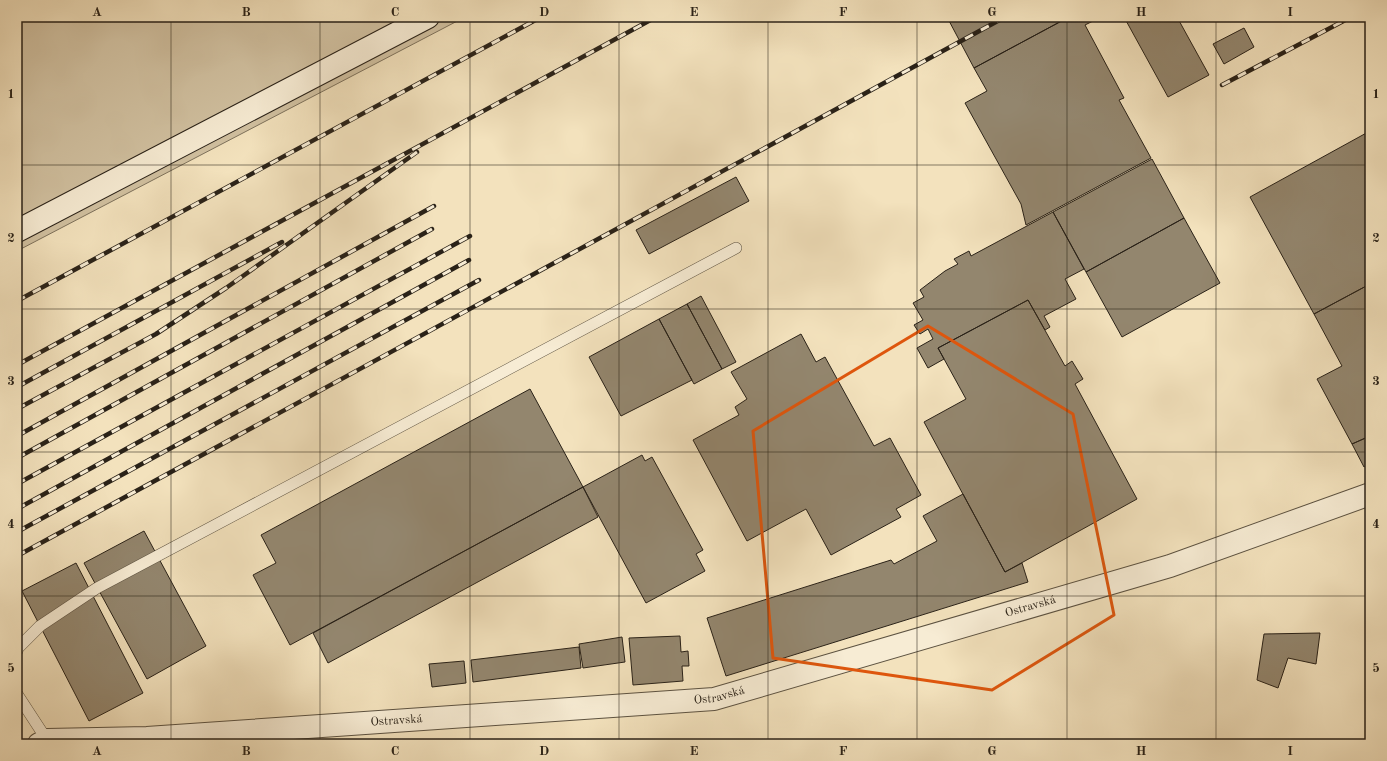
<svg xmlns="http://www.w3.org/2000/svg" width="1387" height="761" viewBox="0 0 1387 761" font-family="'Old Standard TT',serif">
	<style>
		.green { fill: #d1c1a1; stroke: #7e725c }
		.building { fill: #93866e; stroke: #2a2218 }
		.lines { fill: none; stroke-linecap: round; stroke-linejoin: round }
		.lane-casing { stroke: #5c5241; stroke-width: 12 }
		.street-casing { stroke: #5c5241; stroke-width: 24 }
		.secondary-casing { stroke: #2a2218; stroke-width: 24 }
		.lane { stroke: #f7ecd4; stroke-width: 11 }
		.street { stroke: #f7ecd4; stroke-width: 22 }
		.secondary { stroke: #f7ecd4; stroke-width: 22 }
		.rail-casing { stroke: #2a2218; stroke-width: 4.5 }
		.rail { stroke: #f7ecd4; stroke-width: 3; stroke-dasharray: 9; stroke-linecap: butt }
		.marked { fill: none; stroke: #de560d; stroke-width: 3; stroke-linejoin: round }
		.grid { fill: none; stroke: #2a2218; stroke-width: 1; stroke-opacity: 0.55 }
		.labels { text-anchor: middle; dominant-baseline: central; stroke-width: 3; stroke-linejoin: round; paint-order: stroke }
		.street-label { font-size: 12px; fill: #2a2218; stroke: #f7ecd4 }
		.neatline { fill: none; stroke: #2a2218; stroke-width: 1.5 }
		.grid-label { font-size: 13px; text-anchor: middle; font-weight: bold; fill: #2a2218 }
	</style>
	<rect width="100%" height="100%" fill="#f3e2bd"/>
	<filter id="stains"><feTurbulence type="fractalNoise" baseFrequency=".005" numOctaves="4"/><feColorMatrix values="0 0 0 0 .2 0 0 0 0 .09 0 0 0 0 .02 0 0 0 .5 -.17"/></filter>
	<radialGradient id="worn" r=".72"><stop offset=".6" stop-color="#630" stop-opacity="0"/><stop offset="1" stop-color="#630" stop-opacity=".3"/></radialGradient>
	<path class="green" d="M17,17H465L17,251Z"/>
	<path class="building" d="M947,17H1069L974,68Z
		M1069,17H1101L1085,25L1124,98L1119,100L1151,158L1026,225L1021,204L965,103L987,91L974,68Z
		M1124,17H1177L1209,75L1168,97Z
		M1244,28L1254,47L1224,64L1213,44Z
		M1370,131V284L1314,314L1250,197Z
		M1152,159L1184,218L1086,272L1053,212Z
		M736,177L749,201L649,254L636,230Z
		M1053,212L1084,269L1065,279L1076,299L1044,316L1050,327L1045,330L1028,300L938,348L944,359L928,368L917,348L933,339L928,329L920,334L914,325L923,320L913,303L924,297L920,290L945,271L958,264L954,259L969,251L971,256Z
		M1184,218L1220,283L1122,337L1086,272Z
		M1370,284V436L1352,444L1317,379L1342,366L1314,314Z
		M701,296L736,362L722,369L687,304Z
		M1028,300L1065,366L1072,361L1083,379L1075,384L1137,499L1005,572L924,422L966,399L938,348Z
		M687,304L722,369L694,384L659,319Z
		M659,319L692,380L621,416L589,357Z
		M801,334L816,362L825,357L874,446L890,438L921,495L896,509L901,517L831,555L806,509L747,541L693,440L739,415L735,407L747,399L731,372Z
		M530,389L583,487L290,645L253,575L276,563L261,535Z
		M1370,436V463L1364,467L1352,444Z
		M642,455L645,461L652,457L703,550L696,554L705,571L646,603L583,487Z
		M583,487L598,517L328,663L313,633Z
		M963,494L1005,572L1022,563L1028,582L726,676L707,618L891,560L894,564L937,541L923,516Z
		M144,531L206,646L147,679L84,563Z
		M76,563L143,693L89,721L22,591Z
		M1320,633L1316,664L1288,658L1278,688L1257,680L1264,634Z
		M680,636L681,652L688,651L689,666H682L683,681L633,685L629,638Z
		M622,637L625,662L583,668L579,644Z
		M579,647L581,668L473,682L471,660Z
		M464,661L466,683L432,687L429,664Z"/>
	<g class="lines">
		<g class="lane-casing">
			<path id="lane" d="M17,651L18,648L40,626L97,588L736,248
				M17,694L47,740"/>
		</g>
		<g class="street-casing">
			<g id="street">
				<path id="s1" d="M39,744L47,740L147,738L714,699L1170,566L1370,494"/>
			</g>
		</g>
		<g class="secondary-casing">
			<path id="secondary" d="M17,231L428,17"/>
		</g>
		<use href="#lane" class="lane"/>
		<use href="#street" class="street"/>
		<use href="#secondary" class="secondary"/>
		<g class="rail-casing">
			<path id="rail" d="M1222,85L1351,17
				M17,301L541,17
				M17,365L656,17
				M17,387L282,242
				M17,409L156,334L226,288L417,152
				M17,436L434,206
				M17,458L432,229
				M17,484L470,236
				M17,509L469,260
				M17,532L479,280
				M17,556L1005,17"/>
		</g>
		<use href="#rail" class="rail"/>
	</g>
	<path class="marked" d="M928,326L1073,414L1114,615L992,690L773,658L753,431Z"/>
	<path class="grid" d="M171,17V744M320,17V744M470,17V744M619,17V744M768,17V744M917,17V744M1067,17V744M1216,17V744M17,165H1370M17,309H1370M17,452H1370M17,596H1370"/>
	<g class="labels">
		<g class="street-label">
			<text stroke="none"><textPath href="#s1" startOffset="1007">Ostravská</textPath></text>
			<text stroke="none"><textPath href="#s1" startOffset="683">Ostravská</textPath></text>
			<text stroke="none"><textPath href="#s1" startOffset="359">Ostravská</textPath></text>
		</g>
	</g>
	<rect width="1387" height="761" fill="none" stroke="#f3e2bd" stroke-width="44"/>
	<rect x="22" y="22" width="1343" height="717" class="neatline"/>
	<g class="grid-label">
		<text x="97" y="16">A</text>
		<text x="246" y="16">B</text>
		<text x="395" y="16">C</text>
		<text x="544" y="16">D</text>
		<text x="694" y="16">E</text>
		<text x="843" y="16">F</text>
		<text x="992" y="16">G</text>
		<text x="1141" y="16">H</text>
		<text x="1290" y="16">I</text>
		<text x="11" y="98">1</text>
		<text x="1376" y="98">1</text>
		<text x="11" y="242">2</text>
		<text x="1376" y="242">2</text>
		<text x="11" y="385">3</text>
		<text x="1376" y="385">3</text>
		<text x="11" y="528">4</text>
		<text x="1376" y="528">4</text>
		<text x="11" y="672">5</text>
		<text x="1376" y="672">5</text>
		<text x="97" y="755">A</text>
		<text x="246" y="755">B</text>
		<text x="395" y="755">C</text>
		<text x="544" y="755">D</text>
		<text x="694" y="755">E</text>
		<text x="843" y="755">F</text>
		<text x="992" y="755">G</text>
		<text x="1141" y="755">H</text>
		<text x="1290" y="755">I</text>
	</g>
	<rect width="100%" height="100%" filter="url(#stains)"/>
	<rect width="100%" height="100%" fill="url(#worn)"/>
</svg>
